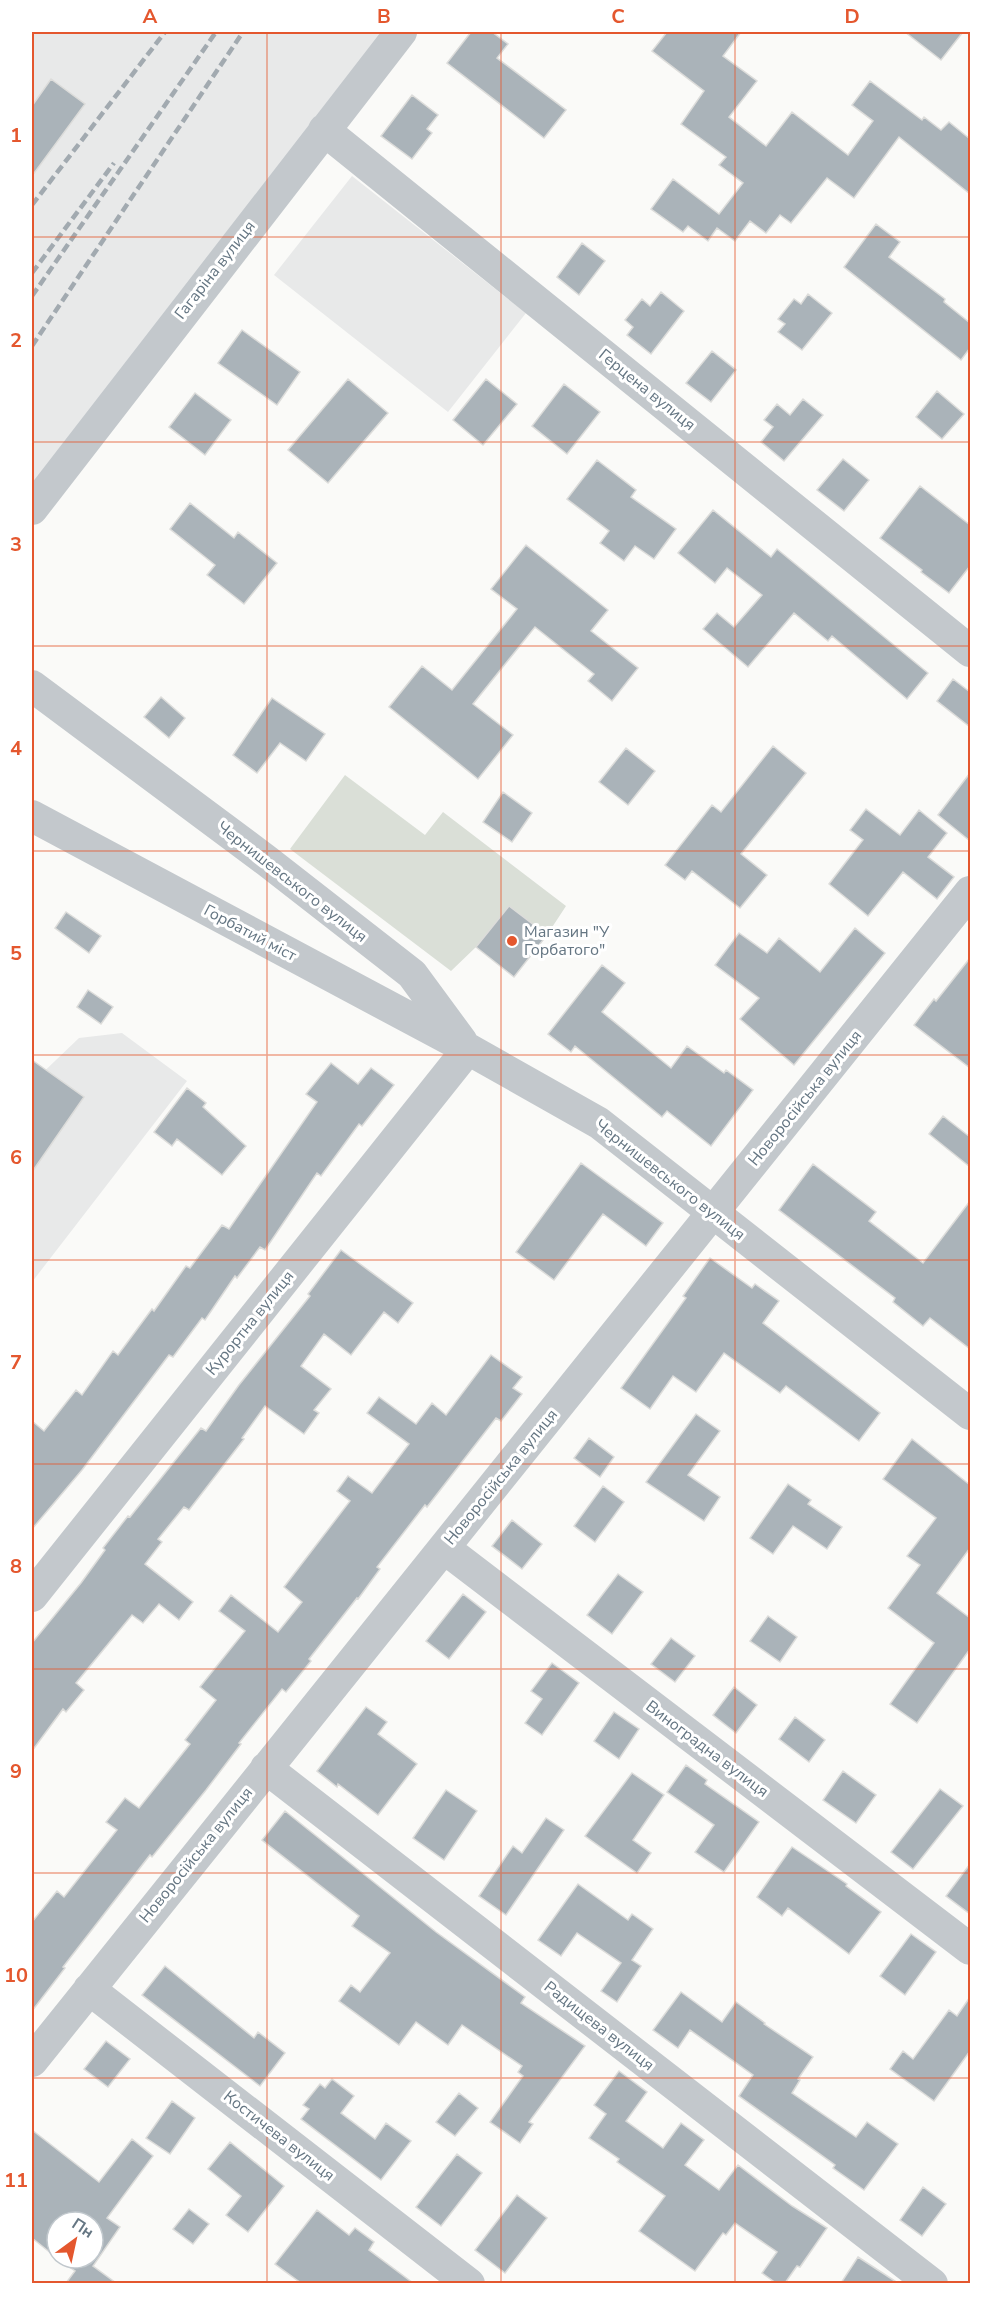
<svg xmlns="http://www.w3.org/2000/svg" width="1002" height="2315" viewBox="0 0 1002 2315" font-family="'Nunito Sans',sans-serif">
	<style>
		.built { fill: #e8e9e9 }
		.green { fill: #dadfd7 }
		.building { fill: #aab3b9; stroke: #dcdcda; stroke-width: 1.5 }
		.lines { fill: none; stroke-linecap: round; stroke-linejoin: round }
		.minor { stroke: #c3c8cc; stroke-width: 32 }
		.rail { stroke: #a2aab0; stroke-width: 4.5; stroke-dasharray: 9 4.5; stroke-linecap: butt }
		.grid { fill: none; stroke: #e4572e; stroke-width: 1.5; stroke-opacity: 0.55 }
		.poi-dot { fill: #e4572e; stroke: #fff; stroke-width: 2 }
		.labels { text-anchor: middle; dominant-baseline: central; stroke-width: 6; stroke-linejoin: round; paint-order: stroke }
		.street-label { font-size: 16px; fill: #657683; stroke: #fff }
		.poi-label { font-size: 16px; fill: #657683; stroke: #fff; text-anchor: start }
		.neatline { fill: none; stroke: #e4572e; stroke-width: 2 }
		.grid-label { font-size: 20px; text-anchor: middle; font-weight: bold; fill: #e4572e }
	</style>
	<rect width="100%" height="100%" fill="#fafaf8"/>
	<path class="built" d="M32,32H400L32,508Z
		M352,176L526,313L448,412L274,275Z
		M122,1033L187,1081L32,1282V1083L79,1038Z"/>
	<path class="green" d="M345,775L425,835L443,812L566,906L547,935L509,906L476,947L451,971L290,849Z"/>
	<path class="building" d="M471,32H492L508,44L497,58L566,110L544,138L447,63Z
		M667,32H741L723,56L757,81L729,117L766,146L792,112L848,155L873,121L852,105L870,81L922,120L924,117L941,130L949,122L970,139V194L899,137L854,198L827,178L791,223L780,215L766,233L750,221L735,241L717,228L708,241L688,226L683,232L651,209L673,179L719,214L743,183L719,165L726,157L681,124L704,91L652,51Z
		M905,32H963L941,60Z
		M51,79L85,104L32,176V106Z
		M412,95L438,115L427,129L432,133L412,159L381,136Z
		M876,224L900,242L889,257L945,299L944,302L970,323V348L961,360L844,267Z
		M582,243L605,261L579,295L557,277Z
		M661,292L684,311L651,354L627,335L633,327L625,320L642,299L650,306Z
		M808,294L832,313L802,350L778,332L785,324L778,319L794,299L801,304Z
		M242,330L300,372L277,405L218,363Z
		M712,351L736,370L711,402L686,383Z
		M348,379L388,413L328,483L288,450Z
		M486,379L517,404L483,445L453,420Z
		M564,384L600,412L567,454L532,426Z
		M937,391L964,414L942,439L916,417Z
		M195,393L231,420L205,455L169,427Z
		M803,399L823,415L784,461L761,442L773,427L764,420L777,404L790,415Z
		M843,459L869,480L844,511L817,490Z
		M597,460L636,490L631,497L676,529L654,559L635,546L624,561L600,543L609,531L567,499Z
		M920,486L970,525V566L949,593L921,572L922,570L880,538Z
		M190,503L234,538L238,532L277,563L244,604L207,575L215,565L170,529Z
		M713,510L771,557L777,549L928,673L907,699L832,636L828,641L794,613L748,667L703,629L717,613L734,627L762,595L727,568L715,583L678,553Z
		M526,545L608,610L591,631L638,668L612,701L588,681L594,674L535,627L473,704L513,735L478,779L389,707L422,666L452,690L517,609L491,589Z
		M953,679L970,692V727L937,701Z
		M161,697L185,718L169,738L144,717Z
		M272,698L325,734L306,761L280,743L257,773L233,755Z
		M773,746L806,773L741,854L767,875L740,908L692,871L685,880L665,865L712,805L721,812Z
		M626,748L655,771L628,805L599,782Z
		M970,773V841L938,815Z
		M503,792L532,813L512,842L483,822Z
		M866,809L900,835L919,810L947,833L928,857L954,877L937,899L903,872L868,916L829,884L863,840L850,830Z
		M509,906L547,935L514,977L476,947Z
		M66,912L101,936L89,953L55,928Z
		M855,928L885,953L794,1065L740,1019L759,998L715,965L739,933L767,953L779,938L820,972Z
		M970,958V1068L914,1025L934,999L936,1001Z
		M602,965L625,983L602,1012L671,1068L687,1046L724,1073L726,1070L753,1090L711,1146L667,1111L662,1117L575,1046L571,1052L548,1034Z
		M88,990L113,1007L101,1024L77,1007Z
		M32,1060L84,1097L32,1172Z
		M331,1063L358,1084L371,1068L394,1085L362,1126L359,1124L321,1176L317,1173L265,1250L260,1247L237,1278L235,1276L205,1320L202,1318L173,1357L169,1355L82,1470L32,1529V1421L44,1431L76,1390L82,1395L113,1351L118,1355L152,1309L154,1311L186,1266L190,1268L222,1225L229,1229L317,1102L306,1094Z
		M187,1088L206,1103L203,1107L246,1146L222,1175L177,1139L172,1146L154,1132Z
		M943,1116L970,1137V1167L929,1134Z
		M581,1163L663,1223L646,1246L603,1214L554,1280L516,1252Z
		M813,1164L876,1212L869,1221L923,1263L970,1201V1349L930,1318L923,1326L893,1302L895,1298L779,1210Z
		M341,1250L413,1303L398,1323L384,1312L351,1355L324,1334L301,1366L331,1389L314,1410L319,1413L304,1434L265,1406L242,1438L244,1439L189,1510L184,1507L158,1539L162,1542L145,1564L193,1602L179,1620L159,1604L143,1623L132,1615L76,1683L84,1690L66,1712L63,1709L32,1751V1643L81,1583L105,1550L103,1548L128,1516L130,1517L201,1428L206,1431L239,1385L310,1296L308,1294Z
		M710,1258L752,1288L755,1284L779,1301L763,1323L880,1413L859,1441L786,1386L780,1393L724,1353L696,1392L673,1376L650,1409L621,1388L686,1298L683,1296Z
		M491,1355L522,1377L513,1388L522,1394L501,1421L496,1418L427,1507L425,1505L377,1567L380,1569L358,1599L357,1598L309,1659L311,1661L286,1692L282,1689L239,1743L241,1744L206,1790L152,1857L150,1855L63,1967L65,1968L32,2011V1922L57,1891L64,1897L117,1830L106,1822L125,1798L139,1808L190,1744L185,1740L216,1700L200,1687L245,1631L219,1611L231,1595L278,1632L302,1602L284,1587L350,1501L337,1491L348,1476L372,1493L409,1444L367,1413L379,1397L416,1424L432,1403L446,1415Z
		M696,1414L720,1431L688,1475L720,1497L704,1521L646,1482Z
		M589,1438L614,1457L600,1477L574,1458Z
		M912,1439L970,1485V1548L937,1593L970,1618V1649L917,1723L890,1704L934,1643L888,1608L920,1565L907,1556L936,1518L883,1479Z
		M788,1484L811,1500L808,1504L842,1527L827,1549L793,1526L773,1554L750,1538Z
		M603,1486L624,1502L595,1542L574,1526Z
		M512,1520L542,1544L522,1569L492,1546Z
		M618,1574L643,1592L612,1634L587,1615Z
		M463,1594L486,1612L449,1659L426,1641Z
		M768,1616L797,1637L780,1662L750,1641Z
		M671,1638L695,1656L675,1682L651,1664Z
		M552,1663L579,1683L542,1735L525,1723L542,1699L531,1691Z
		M734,1687L757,1705L736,1733L713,1715Z
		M366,1707L387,1722L378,1734L417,1764L378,1815L338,1784L337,1787L317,1771Z
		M614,1712L639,1729L619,1759L594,1741Z
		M795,1717L825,1740L809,1762L779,1739Z
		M686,1765L707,1780L705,1784L759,1822L724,1872L695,1852L714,1825L667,1792Z
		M843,1771L876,1795L856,1823L823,1800Z
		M632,1773L664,1795L633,1840L651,1853L637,1873L585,1836Z
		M940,1789L963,1806L913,1869L891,1852Z
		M446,1790L477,1811L444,1860L413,1838Z
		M285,1811L436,1932L525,1997L521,2003L585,2046L529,2122L533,2124L520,2143L490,2122L523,2076L518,2072L522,2066L462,2025L448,2045L416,2022L399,2045L339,2001L351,1985L360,1992L390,1953L352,1926L359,1916L262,1840Z
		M546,1818L564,1830L506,1915L479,1896L513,1846L522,1853Z
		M792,1847L847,1884L846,1886L881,1912L849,1954L788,1908L782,1916L757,1897Z
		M970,1864V1914L946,1896Z
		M578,1884L628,1920L632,1914L653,1929L632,1960L641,1966L617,2002L601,1991L621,1963L577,1933L561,1956L538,1940Z
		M911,1934L936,1952L905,1995L880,1976Z
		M165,1966L254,2038L258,2032L285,2053L260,2086L142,1995Z
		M681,1992L722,2022L736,2002L765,2023L764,2024L813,2057L798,2079L800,2080L792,2093L856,2137L867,2122L898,2144L864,2190L833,2168L835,2165L739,2096L753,2075L690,2030L678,2048L653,2030Z
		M970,1997V2051L934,2101L890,2069L903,2051L913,2059L949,2010L957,2016Z
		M106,2041L130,2059L108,2087L84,2069Z
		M619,2071L647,2092L626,2121L663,2148L681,2123L704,2140L685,2165L719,2190L738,2165L792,2206L827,2228L800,2267L797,2266L785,2283H776L762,2273L777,2252L735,2223L726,2235L723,2233L695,2271L639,2231L665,2196L617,2162L619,2159L589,2138L606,2114L594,2105Z
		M332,2079L354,2096L341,2113L375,2139L386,2123L411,2141L381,2180L301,2119L309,2109L303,2105L320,2084L325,2088Z
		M459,2093L478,2108L455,2136L436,2122Z
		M172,2101L195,2118L170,2154L146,2138Z
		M32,2130L99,2182L132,2139L153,2156L107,2218L120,2227L93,2266L116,2283H66L75,2271L57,2258H93V2222H57V2258L32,2238Z
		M230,2142L284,2186L248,2232L226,2215L241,2196L208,2169Z
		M457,2154L482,2173L441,2226L416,2207Z
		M923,2187L946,2204L922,2236L900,2220Z
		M517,2195L547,2218L505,2273L475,2250Z
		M189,2209L209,2224L193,2244L173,2229Z
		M317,2210L349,2235L355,2228L374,2242L369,2250L413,2283H301L275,2264Z
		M858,2257L898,2283H841Z"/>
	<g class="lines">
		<path class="minor" d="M324,130L970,651
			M32,509L401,32
			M32,686L267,861L412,974L462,1042
			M32,816L468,1049L599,1123L970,1414
			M444,1548L970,1949
			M32,1596L468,1049
			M266,1768L932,2284
			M89,1989L469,2284
			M32,2061L970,892"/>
		<path class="rail" d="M32,205L165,32
			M32,273L114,163
			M32,296L216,32
			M32,346L243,32"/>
	</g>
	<path class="grid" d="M267,32V2284M501,32V2284M735,32V2284M32,237H970M32,442H970M32,646H970M32,851H970M32,1055H970M32,1260H970M32,1464H970M32,1669H970M32,1873H970M32,2078H970"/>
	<circle class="poi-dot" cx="512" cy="941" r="6"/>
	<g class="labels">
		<g class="street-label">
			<text transform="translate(215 270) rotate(-52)">Гагаріна вулиця</text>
			<text transform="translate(647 390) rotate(39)">Герцена вулиця</text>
			<text transform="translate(292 882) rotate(38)">Чернишевського вулиця</text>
			<text transform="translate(250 933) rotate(28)">Горбатий міст</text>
			<text transform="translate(805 1098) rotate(-51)">Новоросійська вулиця</text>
			<text transform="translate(670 1180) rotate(38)">Чернишевського вулиця</text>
			<text transform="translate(250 1323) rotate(-51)">Курортна вулиця</text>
			<text transform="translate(501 1477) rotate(-51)">Новоросійська вулиця</text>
			<text transform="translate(707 1749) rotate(37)">Виноградна вулиця</text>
			<text transform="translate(196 1855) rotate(-51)">Новоросійська вулиця</text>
			<text transform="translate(599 2026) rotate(38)">Радищева вулиця</text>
			<text transform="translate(279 2136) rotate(38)">Костичева вулиця</text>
		</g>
		<g class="poi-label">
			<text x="524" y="932">Магазин "У<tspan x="524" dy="18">Горбатого"</tspan></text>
		</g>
	</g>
	<rect width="1002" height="2315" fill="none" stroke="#ffffff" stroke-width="66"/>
	<g transform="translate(75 2240) rotate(33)"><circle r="28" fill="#ffffff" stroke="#c1c8cd" stroke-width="1.5"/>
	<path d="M0-4.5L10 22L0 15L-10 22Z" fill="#e4572e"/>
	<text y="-9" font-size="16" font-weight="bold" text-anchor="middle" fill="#657683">Пн</text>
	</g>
	<rect x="33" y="33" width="936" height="2249" class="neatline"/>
	<g class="grid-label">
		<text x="150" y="23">A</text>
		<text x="384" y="23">B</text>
		<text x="618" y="23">C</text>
		<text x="852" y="23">D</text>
		<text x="16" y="142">1</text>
		<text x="16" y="347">2</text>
		<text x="16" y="551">3</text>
		<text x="16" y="755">4</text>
		<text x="16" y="960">5</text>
		<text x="16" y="1164">6</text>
		<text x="16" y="1369">7</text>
		<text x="16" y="1573">8</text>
		<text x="16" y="1778">9</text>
		<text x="16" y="1982">10</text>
		<text x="16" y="2187">11</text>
	</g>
</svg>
